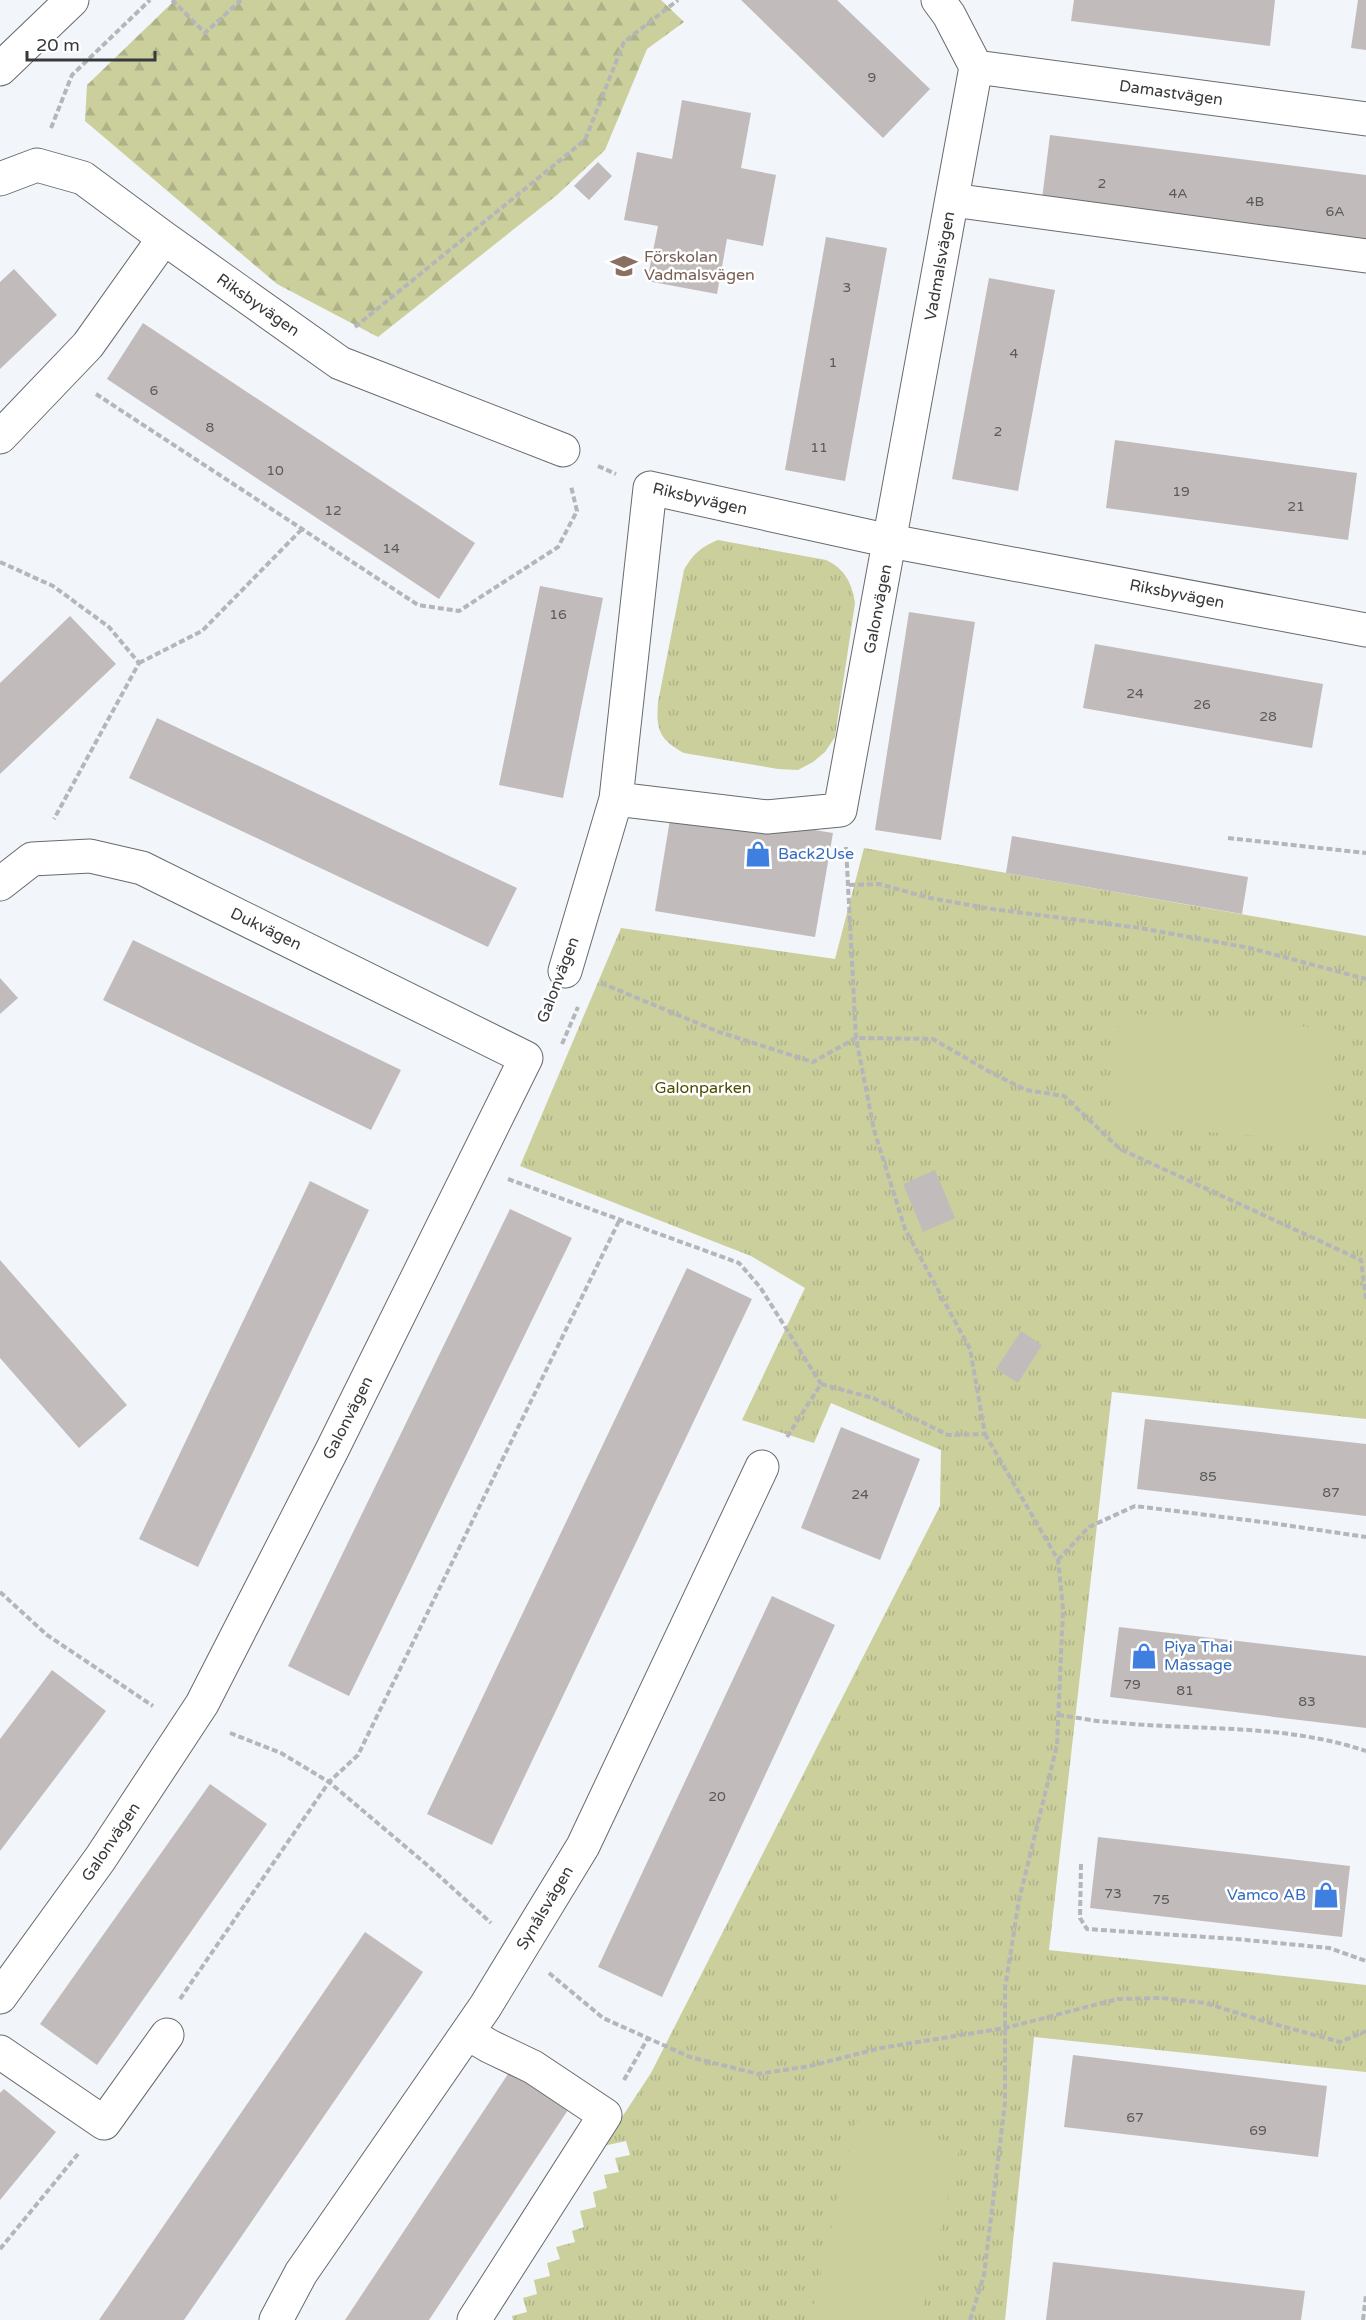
<svg xmlns="http://www.w3.org/2000/svg" width="1366" height="2320" viewBox="0 0 1366 2320" font-family="'Varela Round',sans-serif">
	<style>
		.grass { fill: url(#grass-tufts) }
		.forest { fill: url(#forest-firs) }
		.pitch { fill: #cbcf9c }
		.building { fill: #c1bcbb }
		.lines { fill: none; stroke-linecap: round; stroke-linejoin: round }
		.minor-casing { stroke: #686a6d; stroke-width: 35 }
		.major-casing { stroke: #686a6d; stroke-width: 35 }
		.path { stroke: #b4b6b9; stroke-width: 4; stroke-dasharray: 6 3; stroke-linecap: butt }
		.minor { stroke: #fff; stroke-width: 33 }
		.major { stroke: #fff; stroke-width: 33 }
		.labels { text-anchor: middle; dominant-baseline: central; stroke-width: 5; stroke-linejoin: round; paint-order: stroke }
		.number-label { font-size: 14px; fill: #5a5a5a }
		.street-label { font-size: 16px; fill: #37393a; stroke: #fff }
		.education-label { font-size: 16px; fill: #785e54; stroke: #fff; text-anchor: start }
		.shop-label { font-size: 16px; fill: #366cbe; stroke: #fff; text-anchor: start }
		.park-label { font-size: 16px; fill: #4b4d00; stroke: #fff }
	</style>
	<defs>
		<pattern id="grass-tufts" width="24" height="20" patternUnits="userSpaceOnUse" patternTransform="scale(1.5)"><rect width="24" height="20" fill="#cbcf9c"/><path d="M3 7l-1-3M5 7V3M7 7l1-3M15 17l-1-3M17 17v-4M19 17l1-3" fill="none" stroke="#afb287"/></pattern>
		<pattern id="forest-firs" width="22" height="20" patternUnits="userSpaceOnUse" patternTransform="scale(1.5)"><rect width="22" height="20" fill="#cbcf9c"/><path d="M5 1l3.5 6h-7zM16 11l3.5 6h-7z" fill="#afb287"/></pattern>
	</defs>
	<rect width="100%" height="100%" fill="#f2f5f9"/>
	<path class="grass" d="M718,540L826,560C845,569 852,583 855,603L835,737L825,752L813,762L798,770L778,769L684,753C659,739 656,730 658,702L684,570C693,554 701,547 718,540Z
		M864,848L1366,936V1419L1112,1392L1049,1950L1366,1985V2072L1034,2037L1005,2320H513L512,2316L527,2312L523,2298L537,2294L534,2280L550,2276L547,2263L560,2259L556,2247L575,2242L572,2231L584,2227L580,2211L596,2207L593,2192L607,2188L604,2175L619,2172L615,2158L630,2155L626,2141L603,2146L651,2073L940,1506L941,1450L831,1403L814,1443L742,1420L805,1288L751,1256L520,1166L621,928L835,959Z"/>
	<path class="forest" d="M175,0H661L684,22L647,49L605,150L557,195L378,337L277,284L85,121L87,85Z"/>
	<path class="pitch" d="M1120,1013L1337,1029L1328,1141L1111,1125Z
		M856,2121L960,2144L920,2320H810Z"/>
	<path class="building" d="M741,0H837L930,89L883,138Z
		M1074,0H1275L1270,46L1071,21Z
		M1358,0H1366V50L1351,48Z
		M682,100L751,113L741,168L776,175L763,246L727,239L717,294L647,281L658,226L624,220L637,152L672,159Z
		M1050,135L1366,175V239L1042,199Z
		M598,162L612,176L589,200L574,186Z
		M826,237L887,248L845,481L785,470Z
		M14,269L57,315L0,369V282Z
		M989,278L1055,290L1018,491L952,479Z
		M143,323L475,543L439,599L107,379Z
		M1115,440L1357,473L1348,540L1106,508Z
		M540,586L603,598L563,798L499,785Z
		M909,612L975,622L941,840L875,830Z
		M70,616L116,664L0,774V683Z
		M1095,644L1323,684L1312,748L1083,708Z
		M157,718L517,888L488,947L129,778Z
		M672,807L833,833L815,937L655,911Z
		M1012,836L1248,877L1242,914L1006,873Z
		M133,940L401,1070L371,1130L103,1000Z
		M0,978L18,998L0,1014Z
		M935,1170L955,1218L923,1232L903,1184Z
		M310,1181L369,1210L198,1567L139,1539Z
		M510,1209L572,1238L349,1696L288,1666Z
		M0,1260L127,1405L79,1448L0,1358Z
		M687,1268L752,1299L492,1845L427,1814Z
		M1021,1331L1042,1345L1018,1383L996,1369Z
		M1145,1419L1366,1444V1516L1137,1489Z
		M841,1427L920,1459L880,1560L801,1528Z
		M772,1596L835,1625L662,1997L598,1967Z
		M1119,1627L1366,1656V1728L1110,1697Z
		M52,1670L106,1711L0,1851V1739Z
		M210,1784L267,1824L97,2065L40,2024Z
		M1098,1837L1350,1866L1342,1937L1090,1908Z
		M365,1932L423,1972L184,2320H99Z
		M1073,2055L1327,2086L1318,2157L1064,2127Z
		M510,2071L568,2110L429,2320H345Z
		M4,2089L56,2132L0,2200V2093Z
		M1053,2262L1305,2291L1301,2320H1046Z"/>
	<g class="lines">
		<g class="minor-casing">
			<path id="minor" d="M976,67L1366,119
				M0,179L37,165L83,178L164,238L340,363L563,450
				M952,200L1366,256
				M0,437L88,345L164,238
				M616,799L650,488L890,541L1366,630
				M0,884L32,859L90,856L142,868L526,1058L332,1450L202,1704L100,1859L0,1997
				M565,971L616,799L767,817L840,810L976,67L949,15L938,0
				M467,2033L489,2046L533,2067L605,2115L474,2320
				M0,2052L104,2123L167,2035
				M276,2320L301,2273L485,2007L583,1846L762,1467"/>
		</g>
		<g class="major-casing">
			<path id="major" d="M0,69L72,0"/>
		</g>
		<path class="path" d="M172,0L205,33L241,0
			M51,128L72,75L150,0
			M355,327L585,140L624,42L678,0
			M96,394L418,605L459,611L558,547L577,511L571,486
			M598,466L616,474
			M0,562L53,586L109,627L139,663L54,819
			M139,663L202,631L302,529
			M1228,838L1366,853
			M849,885L879,884L930,898L992,909L1140,928L1250,948L1366,979
			M601,983L719,1032L813,1062L856,1038L933,1039L990,1072L1026,1090L1064,1096L1120,1149L1361,1260L1366,1299
			M542,1022L550,1004
			M562,1044L578,1007
			M508,1179L739,1263L760,1287L821,1384
			M787,1437L821,1384L873,1398L948,1435L985,1434L970,1349L905,1229L874,1130L856,1038L846,847
			M1058,1560L1089,1527L1135,1506L1271,1523L1366,1537
			M0,1592L47,1635L153,1706
			M1058,1715C1075,1717 1092,1721 1109,1722C1195,1731 1283,1723 1366,1751
			M230,1733L281,1753L329,1782L426,1864L491,1923
			M1081,1864L1080,1918L1087,1929L1236,1939L1329,1948L1366,1961
			M549,1973L603,2018L690,2057L758,2074L810,2066L881,2048L1005,2028L1118,1999L1161,1998L1205,2003L1267,2022L1340,2042L1366,2031
			M180,1999L329,1782L358,1755L620,1219
			M624,2080L648,2038
			M0,2249L78,2154
			M970,2320L984,2275L1005,2103V1988L1019,1900L1057,1745L1063,1609L1058,1560L985,1434
			M1363,2320L1366,2295"/>
		<use href="#minor" class="minor"/>
		<use href="#major" class="major"/>
	</g>
	<defs>
		<g id="school-bare" transform="scale(2.07)"><path d="M0-5L7-2L0 1L-7-2ZM-4 1L0 2.5L4 1V4Q0 6-4 4Z" fill="#8d6e63" stroke="#fff" stroke-width="2.5" paint-order="stroke"/></g>
		<g id="shop-bare" transform="scale(2.07)"><path d="M-5-2.5h2.3a2.7 3.5 0 0 1 5.4 0H5L5.5 6h-11ZM-1.5-2.5h3a1.5 2.3 0 0 0-3 0Z" fill="#3f7fe0" stroke="#fff" stroke-width="2.5" paint-order="stroke"/></g>
	</defs>
	<g fill-rule="evenodd">
		<use href="#school-bare" x="624" y="266"/>
		<use href="#shop-bare" x="758" y="854"/>
		<use href="#shop-bare" x="1144" y="1656"/>
		<use href="#shop-bare" x="1326" y="1895"/>
	</g>
	<g class="labels">
		<g class="number-label">
			<text x="872" y="77">9</text>
			<text x="1102" y="183">2</text>
			<text x="1178" y="193">4A</text>
			<text x="1255" y="201">4B</text>
			<text x="1335" y="211">6A</text>
			<text x="847" y="287">3</text>
			<text x="1014" y="353">4</text>
			<text x="833" y="362">1</text>
			<text x="154" y="390">6</text>
			<text x="210" y="427">8</text>
			<text x="998" y="431">2</text>
			<text x="819" y="447">11</text>
			<text x="275" y="470">10</text>
			<text x="1181" y="491">19</text>
			<text x="1296" y="506">21</text>
			<text x="333" y="510">12</text>
			<text x="391" y="548">14</text>
			<text x="558" y="614">16</text>
			<text x="1135" y="693">24</text>
			<text x="1202" y="704">26</text>
			<text x="1268" y="716">28</text>
			<text x="1208" y="1476">85</text>
			<text x="1331" y="1492">87</text>
			<text x="860" y="1494">24</text>
			<text x="1132" y="1684">79</text>
			<text x="1185" y="1690">81</text>
			<text x="1307" y="1701">83</text>
			<text x="717" y="1796">20</text>
			<text x="1113" y="1893">73</text>
			<text x="1161" y="1899">75</text>
			<text x="1135" y="2117">67</text>
			<text x="1258" y="2130">69</text>
		</g>
		<g class="street-label">
			<text transform="translate(1171 93) rotate(8)">Damastvägen</text>
			<text transform="translate(940 266) rotate(-80)">Vadmalsvägen</text>
			<text transform="translate(258 305) rotate(35)">Riksbyvägen</text>
			<text transform="translate(700 499) rotate(13)">Riksbyvägen</text>
			<text transform="translate(1177 594) rotate(11)">Riksbyvägen</text>
			<text transform="translate(878 609) rotate(-79)">Galonvägen</text>
			<text transform="translate(266 929) rotate(26)">Dukvägen</text>
			<text transform="translate(558 980) rotate(-69)">Galonvägen</text>
			<text transform="translate(348 1418) rotate(-63)">Galonvägen</text>
			<text transform="translate(111 1842) rotate(-56)">Galonvägen</text>
			<text transform="translate(545 1908) rotate(-59)">Synålsvägen</text>
		</g>
		<g class="education-label">
			<text x="644" y="257">Förskolan<tspan x="644" dy="18">Vadmalsvägen</tspan></text>
		</g>
		<g class="shop-label">
			<text x="778" y="854">Back2Use</text>
			<text x="1164" y="1647">Piya Thai<tspan x="1164" dy="18">Massage</tspan></text>
			<text x="1306" y="1895" text-anchor="end">Vamco AB</text>
		</g>
		<g class="park-label">
			<text x="703" y="1088">Galonparken</text>
		</g>
	</g>
	<path d="M27 51v9h128v-9" fill="none" stroke="#37393a" stroke-width="3"/>
	<text x="36" y="51" font-size="18" fill="#37393a" stroke="#ffffff" stroke-width="4.5" paint-order="stroke">20 m</text>
</svg>
